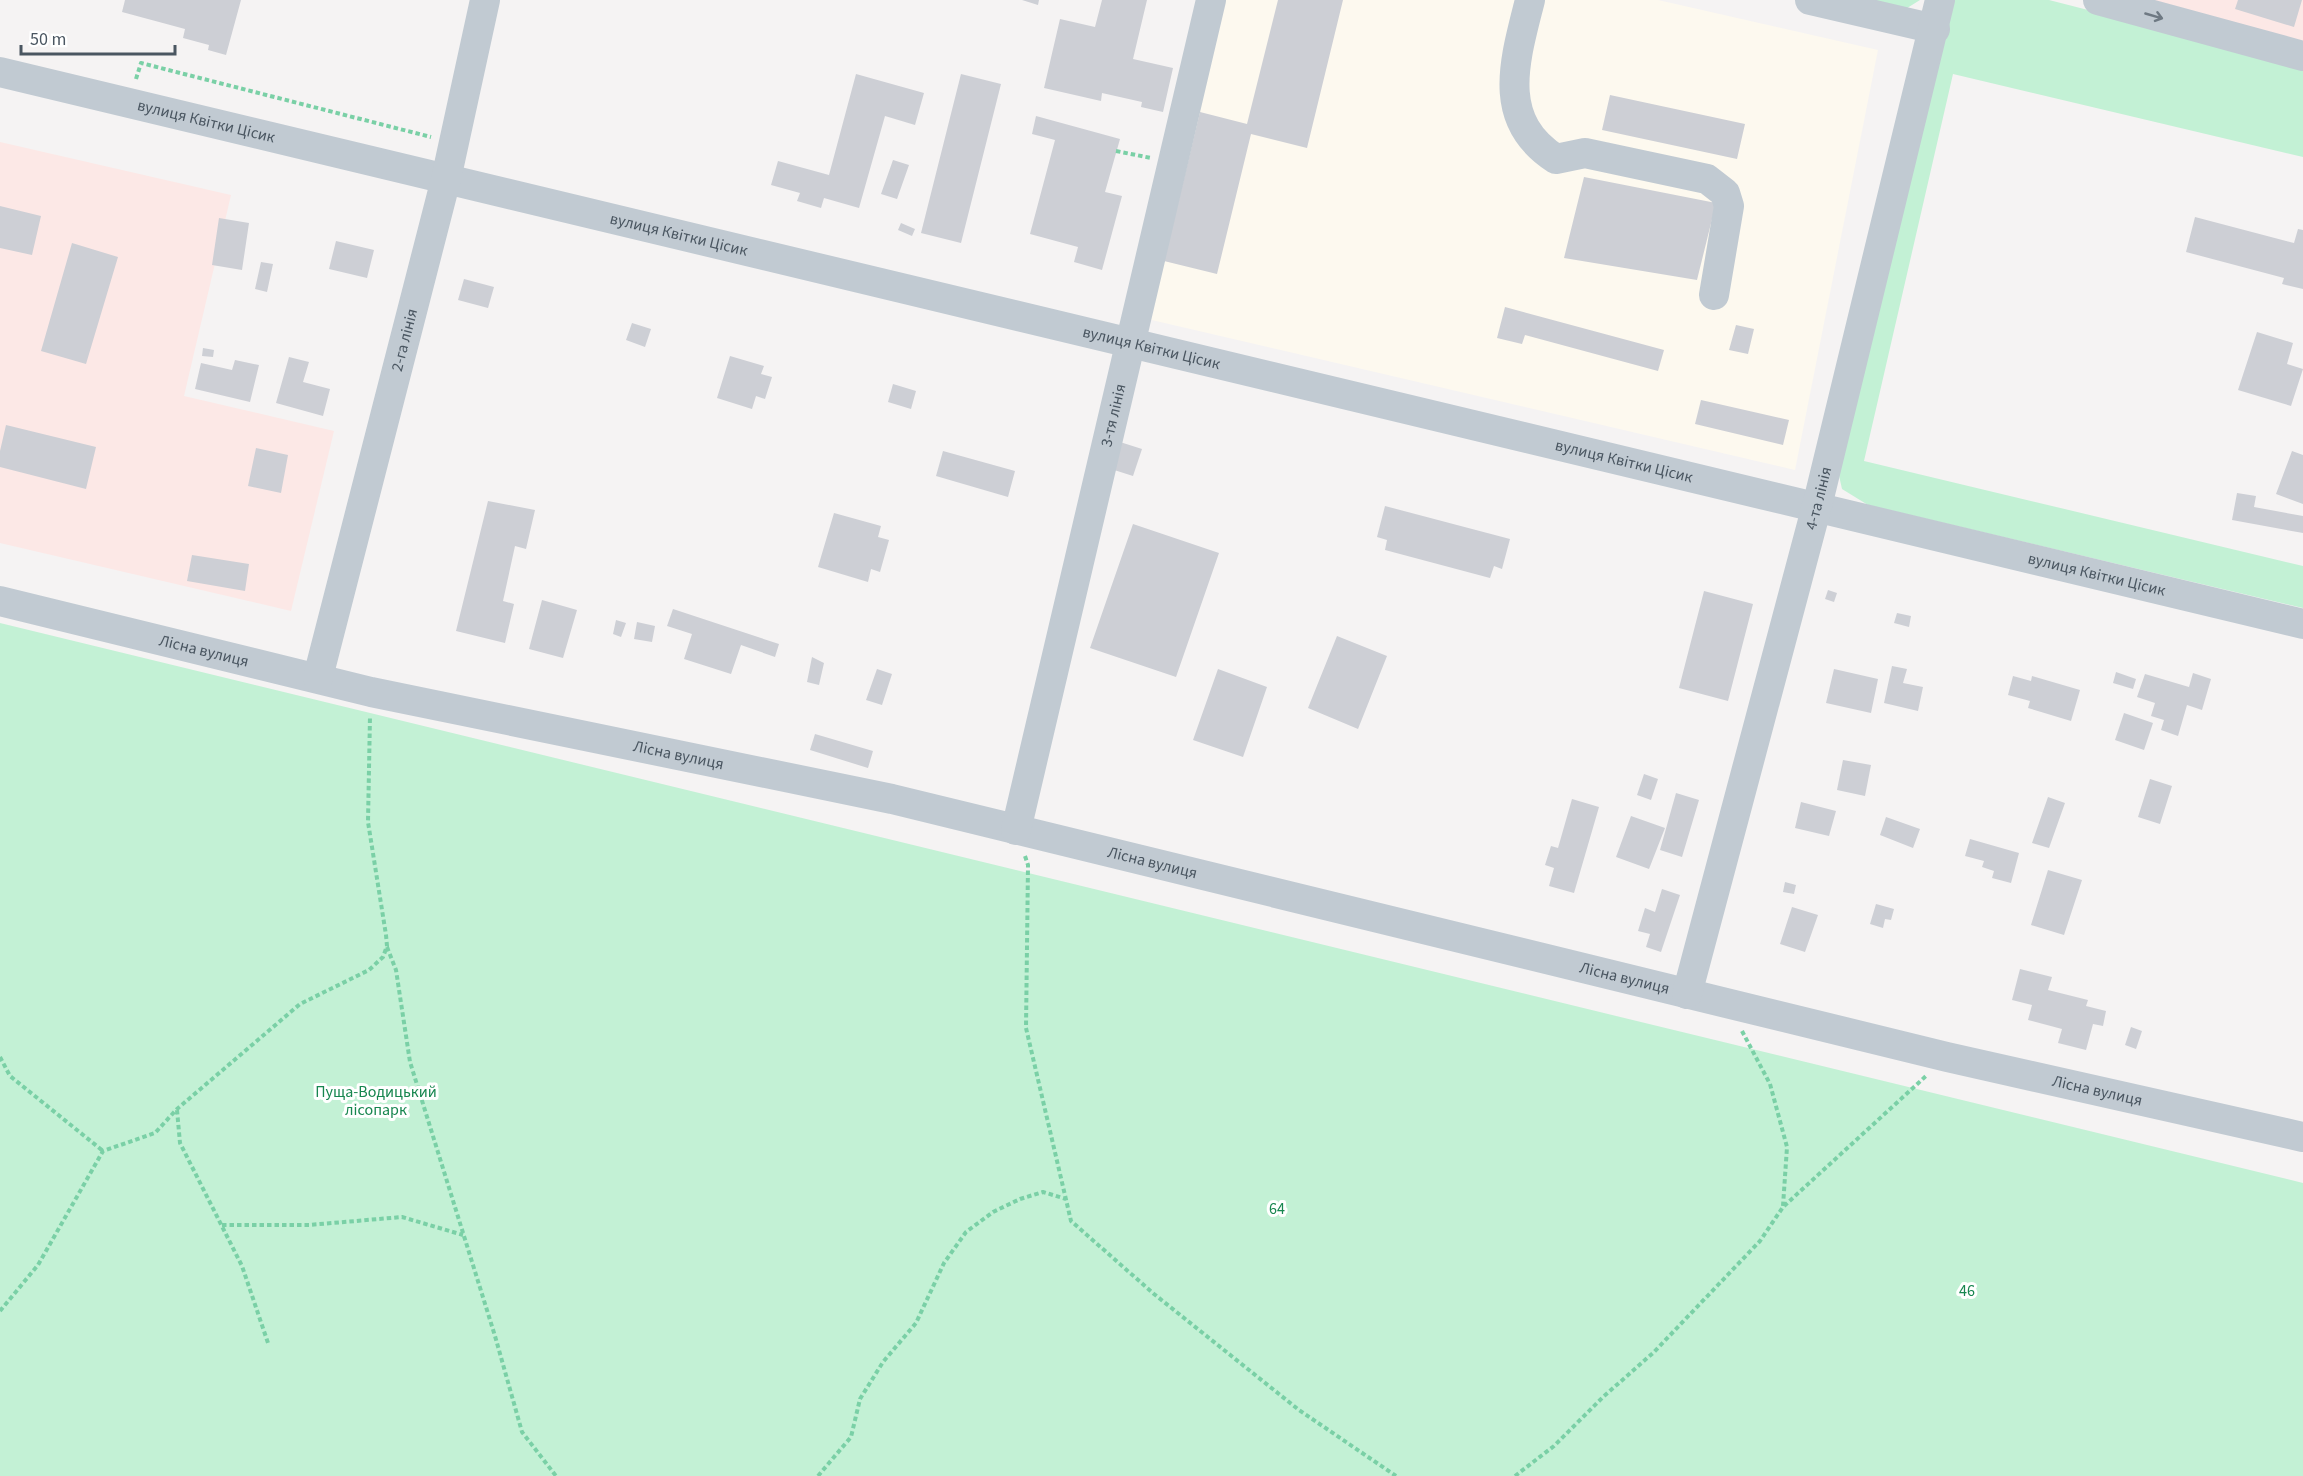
<svg xmlns="http://www.w3.org/2000/svg" width="2303" height="1476" viewBox="0 0 2303 1476" font-family="'Source Sans 3',sans-serif">
	<style>
		.commercial { fill: #fdf9ef }
		.medical { fill: #fce8e6 }
		.green { fill: #c3f1d5 }
		.building { fill: #cdcfd5 }
		.lines { fill: none; stroke-linecap: round; stroke-linejoin: round }
		.path { stroke: #7ad0a6; stroke-width: 4; stroke-dasharray: 4.5 3; stroke-linecap: butt }
		.minor { stroke: #c1cad2; stroke-width: 30 }
		.oneway { stroke: #6e7983 }
		.labels { text-anchor: middle; dominant-baseline: central; stroke-width: 6; stroke-linejoin: round; paint-order: stroke }
		.street-label { font-size: 16px; fill: #4a5661; stroke: #fff }
		.park-label { font-size: 16px; fill: #17864f; stroke: #fff }
	</style>
	<rect width="100%" height="100%" fill="#f5f3f3"/>
	<path class="commercial" d="M1218,0H1658L1878,50L1795,470L1143,318Z"/>
	<path class="medical" d="M2132,0H2303V41Z
		M0,142L231,195L184,396L334,431L291,611L0,543Z"/>
	<path class="green" d="M1864,0H1920L1904,10Z
		M1946,0H2049L2303,65V157L1953,74L1864,461L2303,566V608L1868,505L1842,489L1838,471Z
		M0,623L2303,1183V1476H0Z"/>
	<path class="building" d="M125,0H241L226,55L208,50L209,45L183,38L185,29L122,12Z
		M1022,0H1039L1038,5Z
		M1102,0H1147L1133,59L1173,68L1163,112L1141,107L1142,102L1102,93L1101,101L1044,88L1060,19L1095,27Z
		M1278,0H1343L1307,148L1251,134L1217,274L1164,261L1200,112L1247,124Z
		M2238,0H2302L2294,27L2235,9Z
		M856,74L924,93L915,125L885,116L859,208L824,198L821,208L797,201L800,193L771,185L778,161L829,175Z
		M961,74L1001,84L961,243L921,233Z
		M1610,95L1745,124L1737,159L1602,130Z
		M1036,116L1120,139L1105,192L1122,196L1102,270L1074,262L1078,247L1030,234L1055,140L1032,134Z
		M893,160L909,165L897,199L881,194Z
		M1584,177L1716,203L1697,280L1564,258Z
		M0,206L41,216L32,255L0,248Z
		M2195,217L2294,243L2298,229L2303,230V289L2282,284L2284,278L2186,252Z
		M219,218L249,223L242,270L212,265Z
		M901,223L915,229L912,236L898,230Z
		M336,241L374,250L367,278L329,269Z
		M72,243L118,257L86,364L41,351Z
		M261,262L273,264L267,292L255,289Z
		M464,279L494,287L488,308L458,300Z
		M1505,307L1664,350L1658,371L1525,335L1522,344L1497,338Z
		M632,323L651,329L645,347L626,340Z
		M1736,325L1754,329L1748,354L1729,350Z
		M2257,332L2293,343L2287,364L2303,369L2291,406L2238,390Z
		M203,348L214,350L213,357L202,356Z
		M730,356L764,366L761,374L772,377L765,399L756,396L752,409L717,398Z
		M289,357L309,362L303,382L330,389L323,416L276,403Z
		M235,360L259,365L250,402L195,389L201,363L232,370Z
		M893,384L916,391L911,409L888,402Z
		M1701,400L1789,420L1783,445L1695,424Z
		M6,425L96,447L86,489L0,467V451Z
		M1120,442L1142,449L1133,476L1111,469Z
		M256,448L288,455L281,493L248,486Z
		M943,451L1015,471L1008,497L936,476Z
		M2292,451L2303,455V504L2276,494Z
		M2237,493L2256,496L2254,507L2303,516V533L2232,520Z
		M488,501L535,510L526,549L515,546L503,601L514,604L505,643L456,631Z
		M1385,506L1510,539L1502,569L1494,566L1490,578L1385,550L1387,540L1377,537Z
		M834,513L881,526L878,537L889,540L880,572L871,569L868,582L818,567Z
		M1133,524L1219,553L1176,677L1090,648Z
		M192,555L249,564L245,591L187,581Z
		M1828,590L1837,593L1834,602L1825,599Z
		M1704,591L1753,604L1728,701L1679,688Z
		M542,600L577,610L563,658L529,649Z
		M673,609L779,644L775,657L741,645L731,674L684,659L692,634L667,626Z
		M1897,613L1911,616L1909,627L1894,623Z
		M616,620L626,623L621,637L613,634Z
		M637,622L655,626L652,642L634,639Z
		M1337,636L1387,656L1358,729L1308,708Z
		M812,657L824,663L819,685L807,682Z
		M1892,666L1907,669L1903,683L1923,687L1918,711L1884,703Z
		M877,669L892,674L882,705L866,700Z
		M1218,669L1267,687L1243,757L1193,740Z
		M1834,669L1878,679L1871,713L1826,703Z
		M2116,672L2136,679L2133,689L2113,683Z
		M2193,673L2211,679L2202,710L2187,705L2178,736L2161,730L2164,720L2151,716L2155,703L2137,697L2145,674L2189,687Z
		M2013,676L2031,681L2032,676L2080,690L2071,721L2028,708L2030,701L2008,695Z
		M2124,713L2153,723L2144,750L2115,740Z
		M815,734L873,751L868,768L810,750Z
		M1843,760L1871,765L1865,796L1837,790Z
		M1644,774L1658,779L1651,800L1637,795Z
		M2150,779L2172,786L2160,824L2138,817Z
		M1676,793L1699,800L1682,857L1660,850Z
		M2048,797L2065,803L2049,848L2032,843Z
		M1572,799L1599,807L1574,893L1549,886L1554,868L1545,865L1551,846L1558,848Z
		M1801,802L1836,811L1829,836L1795,828Z
		M1631,816L1665,828L1649,869L1616,857Z
		M1886,817L1920,829L1913,848L1880,835Z
		M1970,839L2019,853L2011,883L1992,878L1994,871L1982,867L1984,861L1965,856Z
		M2048,870L2082,880L2064,935L2031,925Z
		M1785,882L1796,885L1794,894L1783,892Z
		M1662,889L1680,895L1661,952L1646,947L1650,934L1638,931L1645,908L1655,912Z
		M1876,904L1894,909L1891,920L1885,919L1883,928L1870,924Z
		M1792,907L1818,915L1805,952L1780,944Z
		M2020,969L2052,977L2048,990L2088,1000L2086,1006L2106,1011L2103,1026L2093,1024L2086,1050L2058,1043L2062,1029L2028,1020L2032,1005L2012,1000Z
		M2131,1027L2142,1031L2136,1049L2125,1045Z"/>
	<g class="lines">
		<path class="path" d="M136,79L141,63L431,137
			M1116,151L1151,158
			M1025,856L1028,865L1026,1028L1071,1221L1154,1294L1299,1410L1396,1476
			M387,947L396,970L410,1062L495,1336L522,1432L556,1476
			M1742,1031L1770,1084L1787,1147L1783,1206
			M0,1057L10,1076L103,1151
			M177,1110L180,1143L242,1266L268,1343
			M222,1225H309L402,1217L463,1235
			M0,1311L38,1265L103,1151L155,1133L177,1109L300,1004L369,970L383,957L387,946L386,935L368,822L370,716
			M818,1476L851,1437L860,1399L883,1362L916,1323L944,1263L966,1232L993,1212L1020,1199L1043,1192L1066,1199
			M1515,1476L1554,1446L1603,1397L1653,1353L1760,1241L1783,1207L1926,1076"/>
		<g class="minor">
			<path d="M1530,0C1515,60 1495,120 1556,159L1585,153L1707,179L1725,193L1729,206L1714,295"/>
			<path d="M1810,0L1935,29"/>
			<path d="M2098,0L2303,56"/>
			<path id="s1" d="M0,72L2303,624"/>
			<path id="s2" d="M0,601L371,692L892,799L1947,1057L2303,1137"/>
			<path id="s3" d="M318,677L446,179L485,0"/>
			<path id="s4" d="M1016,830L1211,0"/>
			<path id="s5" d="M1687,994L1819,498L1940,0"/>
		</g>
	</g>
	<defs><path id="oneway-shaft" d="M-6 0H5M1.5-3L5.5 0L1.5 3" fill="none" stroke-width="1.6" stroke-linecap="round" stroke-linejoin="round" transform="scale(1.5)"/></defs>
	<use class="oneway" href="#oneway-shaft" transform="translate(2154 16) rotate(16)"/>
	<g class="labels">
		<g class="street-label">
			<text stroke="none"><textPath href="#s1" startOffset="212">вулиця Квітки Цісик</textPath></text>
			<text stroke="none"><textPath href="#s1" startOffset="698">вулиця Квітки Цісик</textPath></text>
			<text stroke="none"><textPath href="#s3" startOffset="348">2-га лінія</textPath></text>
			<text stroke="none"><textPath href="#s1" startOffset="1184">вулиця Квітки Цісик</textPath></text>
			<text stroke="none"><textPath href="#s4" startOffset="426">3-тя лінія</textPath></text>
			<text stroke="none"><textPath href="#s1" startOffset="1670">вулиця Квітки Цісик</textPath></text>
			<text stroke="none"><textPath href="#s5" startOffset="513">4-та лінія</textPath></text>
			<text stroke="none"><textPath href="#s1" startOffset="2156">вулиця Квітки Цісик</textPath></text>
			<text stroke="none"><textPath href="#s2" startOffset="210">Лісна вулиця</textPath></text>
			<text stroke="none"><textPath href="#s2" startOffset="696">Лісна вулиця</textPath></text>
			<text stroke="none"><textPath href="#s2" startOffset="1182">Лісна вулиця</textPath></text>
			<text stroke="none"><textPath href="#s2" startOffset="1668">Лісна вулиця</textPath></text>
			<text stroke="none"><textPath href="#s2" startOffset="2154">Лісна вулиця</textPath></text>
		</g>
		<g class="park-label">
			<text x="376" y="1092">Пуща-Водицький<tspan x="376" dy="18">лісопарк</tspan></text>
			<text x="1277" y="1209">64</text>
			<text x="1967" y="1291">46</text>
		</g>
	</g>
	<path d="M21 45v9h154v-9" fill="none" stroke="#4a5661" stroke-width="3"/>
	<text x="30" y="45" font-size="18" fill="#4a5661" stroke="#ffffff" stroke-width="4.5" paint-order="stroke">50 m</text>
</svg>
